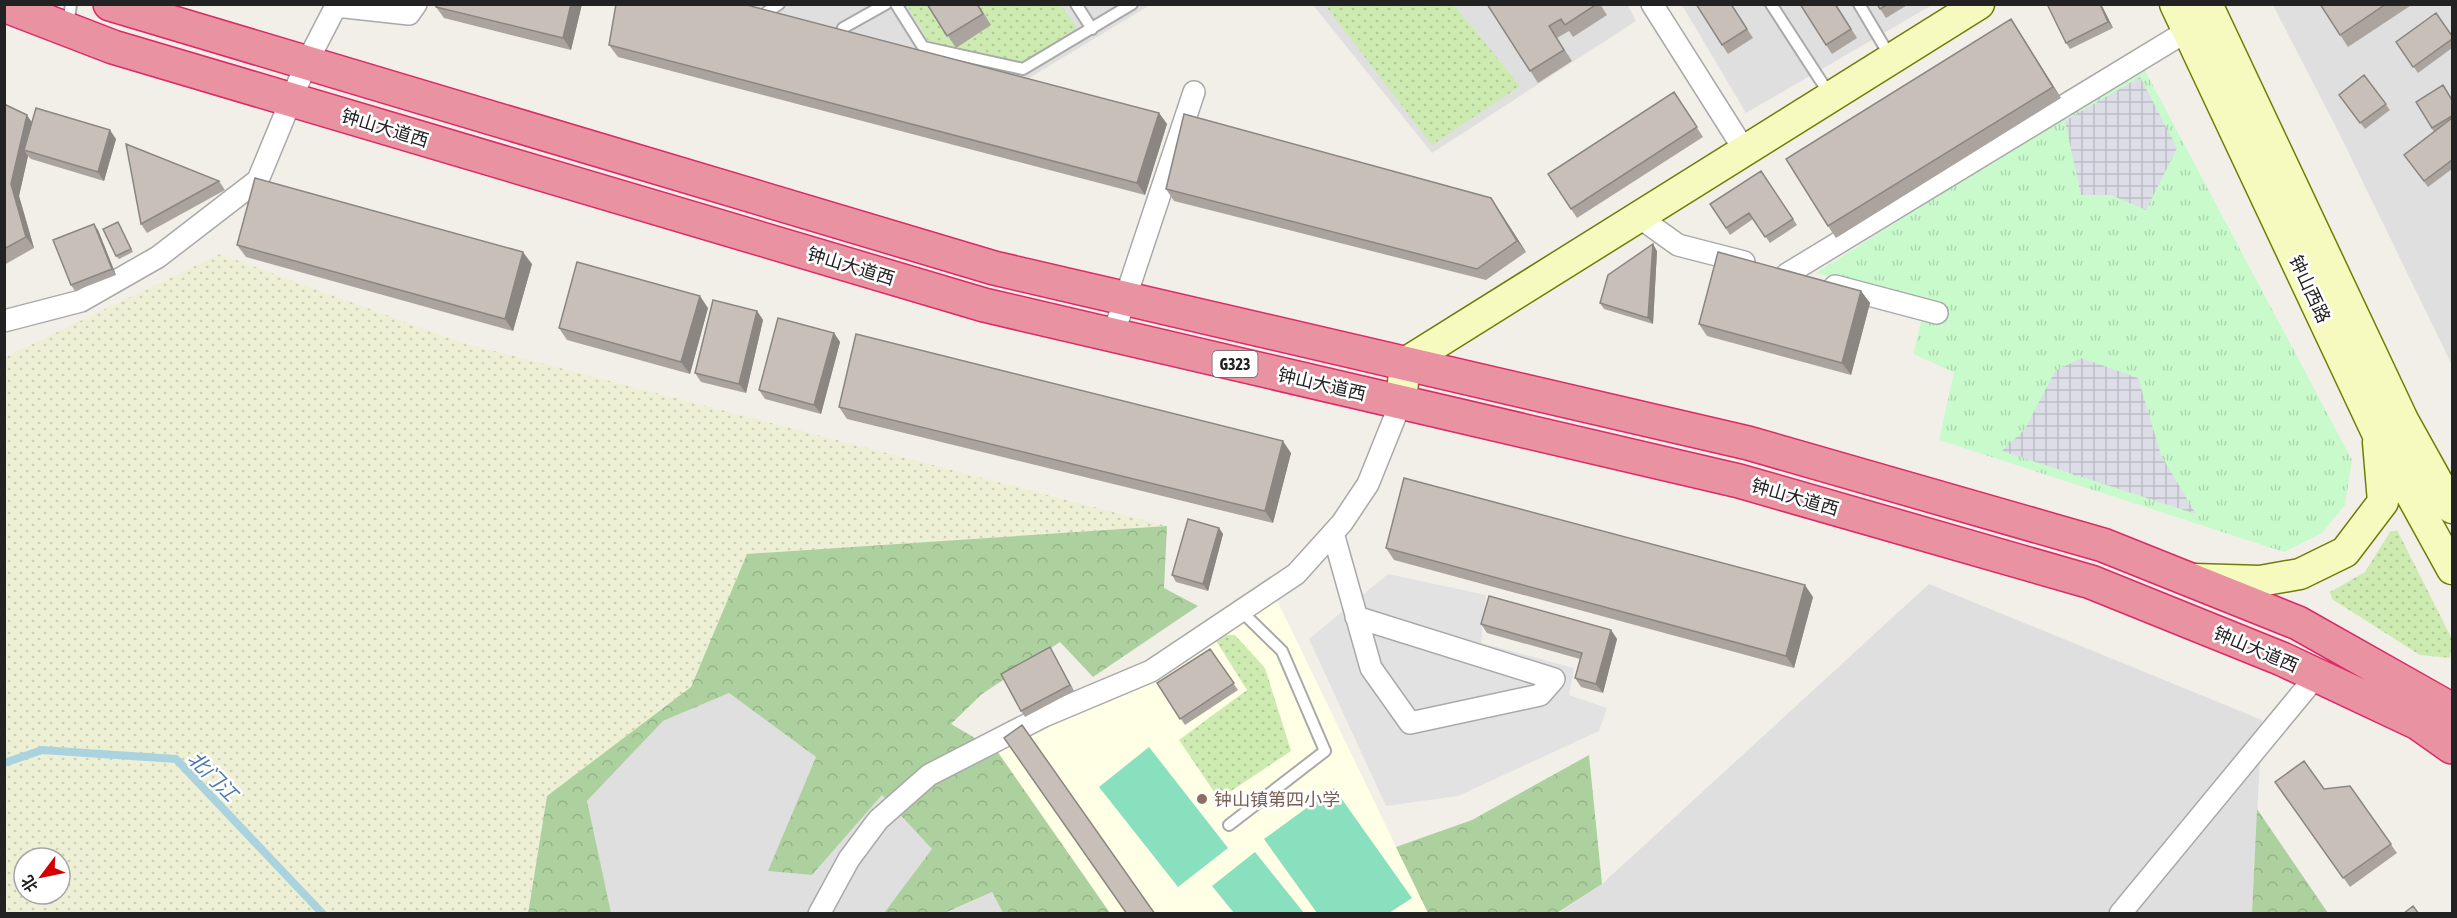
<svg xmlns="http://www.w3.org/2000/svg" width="2457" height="918" viewBox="0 0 2457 918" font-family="'Asap Condensed','Noto Sans SC',sans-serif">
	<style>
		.residential { fill: #e0dfdf }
		.education { fill: #ffffe5 }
		.farmland { fill: url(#farmland-dots); fill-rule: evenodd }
		.grass { fill: url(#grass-dots) }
		.forest { fill: url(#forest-crowns) }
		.park { fill: url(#park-tufts) }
		.pitch { fill: #88e0be }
		.parking { fill: #e2e2e2 }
		.plaza { fill: url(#plaza-grid) }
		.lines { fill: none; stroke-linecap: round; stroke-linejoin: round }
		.stream { stroke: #aad3df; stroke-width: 8 }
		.lane-casing { stroke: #a9a9a9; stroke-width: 14 }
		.street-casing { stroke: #a9a9a9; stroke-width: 24 }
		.secondary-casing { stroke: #707d05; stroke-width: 33 }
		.highway-casing { stroke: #dc2a67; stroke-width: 36 }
		.lane { stroke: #fff; stroke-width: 10 }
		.street { stroke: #fff; stroke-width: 21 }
		.secondary { stroke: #f7fabf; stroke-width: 30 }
		.highway { stroke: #e892a2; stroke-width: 33 }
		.wall { fill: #aba49e }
		.shaded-wall { fill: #8b8681 }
		.building { fill: #c7bfb8; stroke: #8b8681; stroke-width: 1.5 }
		.education-dot { fill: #8d6e63; stroke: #fff; stroke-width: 2 }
		.labels { text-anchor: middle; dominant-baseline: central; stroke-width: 5; stroke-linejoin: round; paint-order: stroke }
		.shield { fill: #fff; stroke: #646464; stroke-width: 1.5 }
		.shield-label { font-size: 16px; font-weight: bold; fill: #222 }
		.street-label { font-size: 18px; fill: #222; stroke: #fff }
		.education-label { font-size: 18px; fill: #785e54; stroke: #fff; text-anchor: start }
		.water-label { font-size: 20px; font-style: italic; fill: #4a7aab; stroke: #fff }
	</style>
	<defs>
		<pattern id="farmland-dots" width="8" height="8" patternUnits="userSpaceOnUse" patternTransform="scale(1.5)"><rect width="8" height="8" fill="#eef0d5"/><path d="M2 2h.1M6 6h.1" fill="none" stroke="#ccceb7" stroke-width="1.8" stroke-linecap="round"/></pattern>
		<pattern id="grass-dots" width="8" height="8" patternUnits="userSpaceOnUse" patternTransform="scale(1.5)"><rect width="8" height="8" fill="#cdebb0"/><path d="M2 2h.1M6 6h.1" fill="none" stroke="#b0c997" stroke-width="1.8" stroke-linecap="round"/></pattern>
		<pattern id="forest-crowns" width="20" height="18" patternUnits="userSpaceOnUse" patternTransform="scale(1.5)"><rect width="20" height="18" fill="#add19e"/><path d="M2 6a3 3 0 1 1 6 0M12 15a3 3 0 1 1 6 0" fill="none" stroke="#95b388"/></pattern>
		<pattern id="park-tufts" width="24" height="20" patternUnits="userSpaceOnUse" patternTransform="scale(1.5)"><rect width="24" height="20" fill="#c8facc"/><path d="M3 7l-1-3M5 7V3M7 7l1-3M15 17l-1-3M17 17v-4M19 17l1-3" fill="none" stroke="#acd6af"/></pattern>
		<pattern id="plaza-grid" width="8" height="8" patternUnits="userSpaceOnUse" patternTransform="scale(1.5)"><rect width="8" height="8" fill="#dddde8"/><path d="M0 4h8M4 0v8" fill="none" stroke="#bdbdc7"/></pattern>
	</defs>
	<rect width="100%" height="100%" fill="#f2efe9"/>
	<path class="residential" d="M725,4L1150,5L1026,80Z
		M1627,4L1636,21L1432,153L1313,5Z
		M1682,5H1932L1746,113Z
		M2273,5H2452V365L2338,131Z
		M1929,584L2262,720L2252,913L1557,914L1602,884Z
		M729,693L816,757L769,871L812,875L882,795L933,849L884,913H610L587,801L663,721Z
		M992,892L1003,913L945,914Z"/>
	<path class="education" d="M1277,600L1428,913H1110L997,751L1057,719L1155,681Z"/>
	<path class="farmland" d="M220,254L460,342L1167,526L747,554L691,687L547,796L528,913L5,914V357ZM24,858H60V894H24Z"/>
	<path class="grass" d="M907,5H1061L1077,28L1020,64L929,42Z
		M1325,5H1454L1520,86L1432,145Z
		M2397,530L2452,639L2450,658L2420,655L2332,599L2330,592L2365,572L2390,532Z
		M1222,635H1235L1265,668L1291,751L1219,799L1179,740L1247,690L1215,639Z"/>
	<path class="forest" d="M1167,526L1164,588L1198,606L1093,677L1060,642L982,694L951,724L997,751L1110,913H1003L992,892L945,913H884L932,849L882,795L812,875L768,871L816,757L729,693L663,721L587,801L611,913L528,914L547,796L691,687L747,554Z
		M1589,755L1602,884L1557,913H1428L1396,847L1472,820Z
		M2257,809L2328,913H2252Z"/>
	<path class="park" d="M2142,65L2352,460L2345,505L2322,533L2284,552L1939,440L1954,372L1913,354L1926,301L1816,273Z"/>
	<path class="pitch" d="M1149,747L1228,848L1178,887L1099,787Z
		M1334,788L1412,898L1389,913H1317L1264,839Z
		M1255,852L1304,913H1234L1212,886Z"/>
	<path class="parking" d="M1388,574L1486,595L1481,643L1574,668L1569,695L1607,708L1599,731L1458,796L1386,806L1309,639Z"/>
	<path class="plaza" d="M2140,77L2177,148L2146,210L2111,195H2081L2065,121Z
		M2081,358L2138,378L2161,455L2196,514L2002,451L2025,429L2055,371Z"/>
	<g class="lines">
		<path class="stream" d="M4,763L42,750L176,759L323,914"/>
		<g class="lane-casing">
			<path id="lane" d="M896,4L923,47L1023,69L1132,4
				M1076,4L1092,29
				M1771,4L1830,95
				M1859,4L1891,58
				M767,12L779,4
				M68,26L71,4
				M843,28L886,4
				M1229,825L1325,751L1282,651L1240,610"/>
		</g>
		<g class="street-casing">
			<path id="street" d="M1652,4L1745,151
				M1639,217L1678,245L1744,262
				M1787,274L2187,31
				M1835,286L1937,313
				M4,321L81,301L158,257L258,180L306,64L336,6L409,14L416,4
				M1113,335L1194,92
				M1333,533L1371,668L1410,723L1540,695L1554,679L1356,617
				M819,914L849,859L878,820L929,775L1044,716L1151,671L1296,574L1342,523L1368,484L1401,402
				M2120,914L2317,675"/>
		</g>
		<g class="secondary-casing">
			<path id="secondary" d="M2175,4L2377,433L2452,569
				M2207,4L2403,420L2452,508
				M1401,402L1405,363L1979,4
				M2194,579L2260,581L2300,574L2345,552L2383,502L2378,442"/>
		</g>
		<g class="highway-casing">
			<path id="highway" d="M110,4L994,268L1748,443L2103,545L2298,623L2452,710
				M4,5L113,47L984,305L1739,481L2091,582L2282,659L2418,723L2452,747"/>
		</g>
		<use href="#lane" class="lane"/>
		<use href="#street" class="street"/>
		<use href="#secondary" class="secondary"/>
		<use href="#highway" class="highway"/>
	</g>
	<path class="wall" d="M582,4L571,50L444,18L436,7Z
		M927,4H978L991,25L956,48Z
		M1487,4H1600L1607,15L1573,37L1569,31L1557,38L1572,61L1538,83Z
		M1731,4L1753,38L1728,54L1722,45Z
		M1836,4L1857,38L1832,54L1826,45Z
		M1877,4H1909L1886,18Z
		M2101,4L2113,28L2070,49L2066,43Z
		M2320,4H2413L2348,47Z
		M2011,19L2061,98L1836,238L1828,226Z
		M2452,36V48L2418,73L2396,42Z
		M609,45L1159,113L1167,124L1145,195L618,57Z
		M2364,75L2390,110L2365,129L2339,95Z
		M1674,92L1703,137L1577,218L1571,209Z
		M2452,99V169L2428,187L2404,155L2434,132L2416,102Z
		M4,104L32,122L116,139L104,181L31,159L28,156L19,196L34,248L4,265Z
		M1761,171L1797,225L1770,243L1753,219L1730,235L1710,204Z
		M219,181L225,190L147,233L141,224Z
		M1166,189L1499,210L1526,252L1486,280L1174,201Z
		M118,222L133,252L119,259L116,256Z
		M98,230L116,275L75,291L71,285Z
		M237,245L532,264L513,331L246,257Z
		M1657,251L1653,324L1604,309L1600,303Z
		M1861,291L1870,303L1851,375L1707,336L1699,324Z
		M708,308L690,374L567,340L559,328Z
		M757,311L763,320L746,393L701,382L695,373Z
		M834,333L840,342L821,414L765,399L759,390Z
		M839,407L1291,453L1273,523L847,419Z
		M1219,528L1223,534L1208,591L1176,582L1172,575Z
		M1386,548L1813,597L1794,668L1394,560Z
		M1481,624L1611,630L1617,639L1603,693L1581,687L1575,678L1580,659L1487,633Z
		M1210,649L1238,690L1185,725L1157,683Z
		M1054,654L1074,691L1025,717L1021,711Z
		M2275,782L2324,789L2350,786L2397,853L2350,887Z"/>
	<path class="shaded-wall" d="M571,4H582L571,50L563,38Z
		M2100,4H2101L2113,28L2108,22Z
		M2011,19L2019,31L2061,98L2053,87Z
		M1159,113L1167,124L1145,195L1137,183Z
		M27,115L35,127L24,150L28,156L19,196L34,248L26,237L11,184Z
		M110,130L116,139L104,181L98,172Z
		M1491,198L1499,210L1526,252L1517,241Z
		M94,224L98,230L116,275L112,269Z
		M1653,244L1657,251L1653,324L1648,318Z
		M523,252L532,264L513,331L505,319Z
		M1861,291L1870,303L1851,375L1842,363Z
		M700,296L708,308L690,374L681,362Z
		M757,311L763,320L746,393L739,384Z
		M834,333L840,342L821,414L814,405Z
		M1283,441L1291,453L1273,523L1265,511Z
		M1219,528L1223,534L1208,591L1203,584Z
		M1805,585L1813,597L1794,668L1786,656Z
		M1611,630L1617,639L1603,693L1596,684Z
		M1050,647L1054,654L1074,691L1070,685Z"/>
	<path class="building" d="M436,4H571L563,38L436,7Z
		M616,4H743L1159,113L1137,183L609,45Z
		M927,4H977L983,14L947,36Z
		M1487,4H1597L1565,25L1561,19L1549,26L1564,50L1530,71Z
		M1696,4H1731L1747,29L1722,45Z
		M1800,4H1835L1851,29L1826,45Z
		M1877,4H1888L1880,9Z
		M2047,4H2100L2108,22L2066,43Z
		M2320,4H2386L2340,35Z
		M2436,13L2452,36V39L2413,67L2396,42Z
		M2011,19L2053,87L1828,226L1786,159Z
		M2364,75L2386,104L2360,123L2339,95Z
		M2443,85L2452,100V116L2432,128L2416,102Z
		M1674,92L1697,127L1571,209L1548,174Z
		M4,104L27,115L11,184L26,237L4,249Z
		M36,108L110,130L98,172L24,150Z
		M1184,114L1491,198L1517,241L1477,269L1166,189Z
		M2452,118V160L2424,181L2404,155Z
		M126,144L219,181L141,224Z
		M1761,171L1793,219L1765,237L1749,213L1726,228L1710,204Z
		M255,178L523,252L505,319L237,245Z
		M118,222L131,249L116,256L103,229Z
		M94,224L112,269L71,285L53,240Z
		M1653,244L1648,318L1600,303L1608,275Z
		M1718,252L1861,291L1842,363L1699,324Z
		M577,262L700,296L681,362L559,328Z
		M713,300L757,311L739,384L695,373Z
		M778,318L834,333L814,405L759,390Z
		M856,334L1283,441L1265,511L839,407Z
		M1404,478L1805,585L1786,656L1386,548Z
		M1188,519L1219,528L1203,584L1172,575Z
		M1489,596L1611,630L1596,684L1575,678L1582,653L1481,624Z
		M1050,647L1070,685L1021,711L1001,674Z
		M1210,649L1234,683L1180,719L1157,683Z
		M1022,725L1155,914H1127L1004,738Z
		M2304,761L2324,789L2350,786L2391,844L2343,878L2275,782Z
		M2413,906L2419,914H2403Z"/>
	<circle class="education-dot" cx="1202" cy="799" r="6"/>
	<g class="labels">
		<rect class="shield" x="1212.5" y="351" width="45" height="26" rx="4.5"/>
		<g class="shield-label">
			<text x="1235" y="364">G323</text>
		</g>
		<g class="street-label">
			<text transform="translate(385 128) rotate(17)">钟山大道西</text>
			<text transform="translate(851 266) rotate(17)">钟山大道西</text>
			<text transform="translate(2310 289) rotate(65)">钟山西路</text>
			<text transform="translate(1322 384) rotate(13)">钟山大道西</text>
			<text transform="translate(1795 497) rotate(16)">钟山大道西</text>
			<text transform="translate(2256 649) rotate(23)">钟山大道西</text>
		</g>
		<g class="education-label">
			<text x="1214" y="799">钟山镇第四小学</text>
		</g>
		<g class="water-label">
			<text transform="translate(213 776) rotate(45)">北门江</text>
		</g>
	</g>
	<rect width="2457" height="918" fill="none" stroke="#222222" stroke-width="12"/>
	<g transform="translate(42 876) rotate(238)"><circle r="28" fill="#ffffff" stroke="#a7a7a7" stroke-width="1.5"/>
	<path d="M0-4.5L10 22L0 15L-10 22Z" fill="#d40000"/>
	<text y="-9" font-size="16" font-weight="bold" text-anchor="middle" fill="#222222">北</text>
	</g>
</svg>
